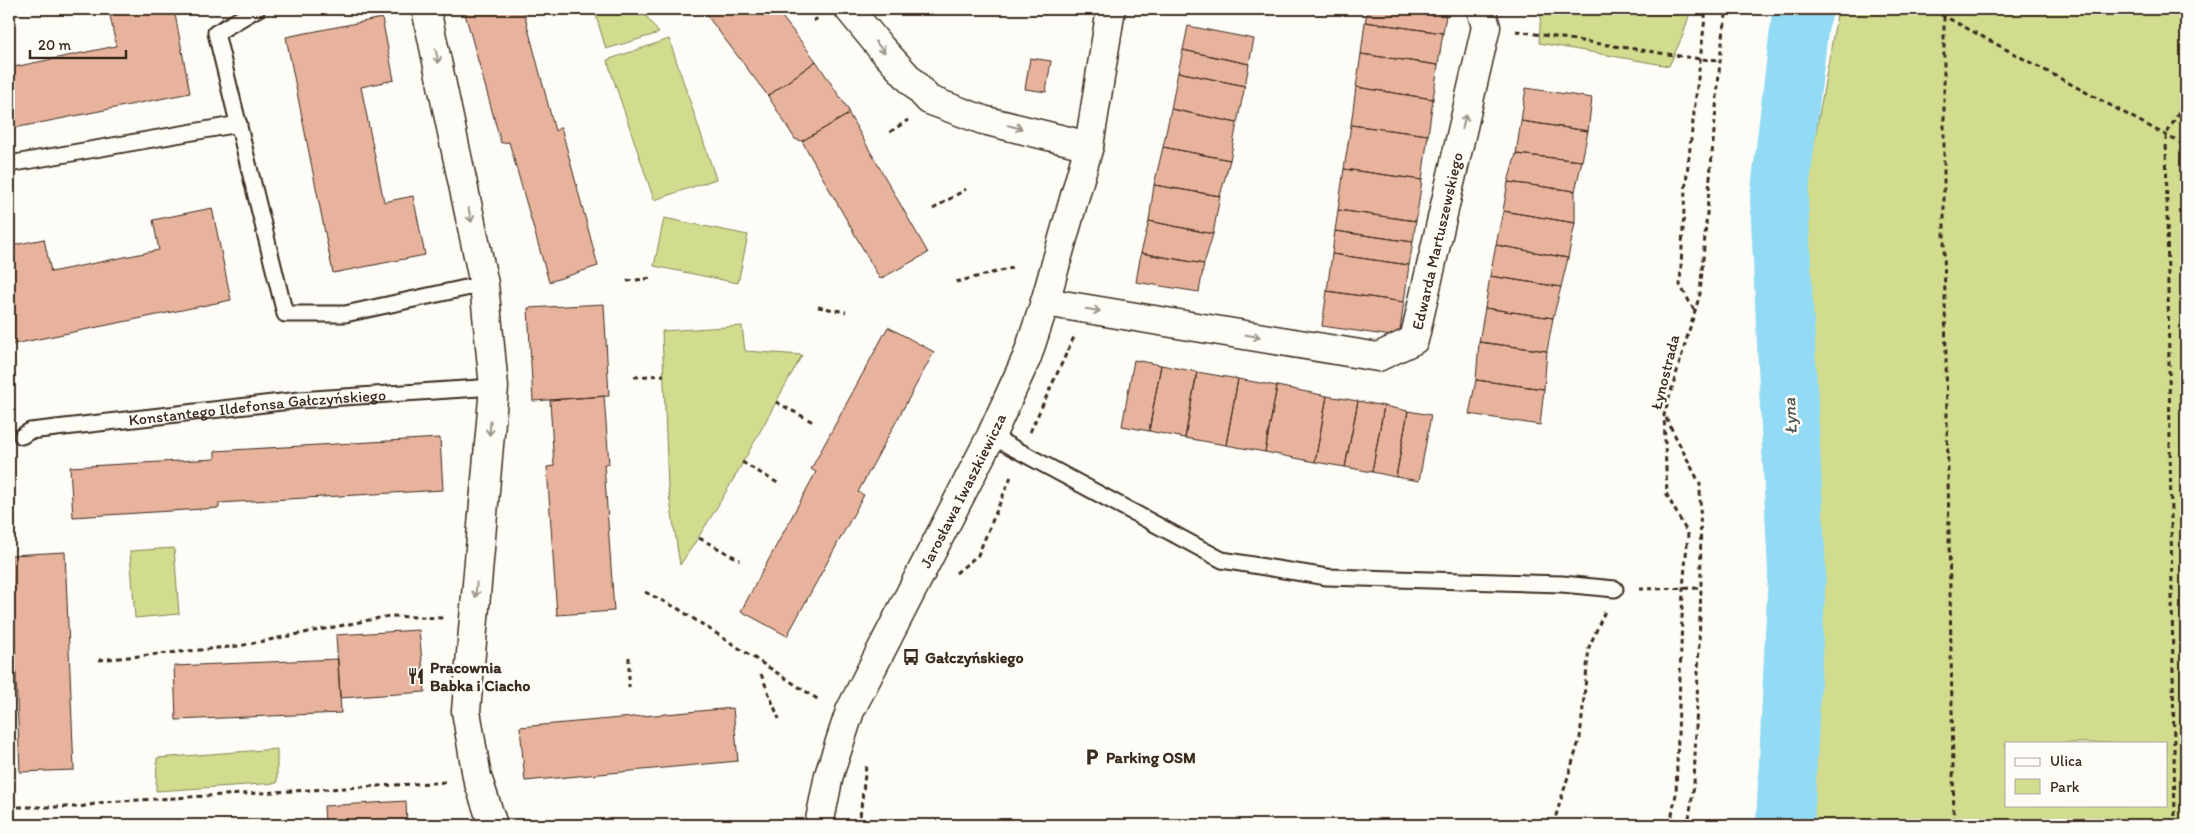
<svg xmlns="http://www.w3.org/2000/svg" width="2195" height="834" viewBox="0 0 2195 834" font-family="Itim,sans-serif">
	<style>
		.green { fill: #d1dc8f; stroke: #868356; fill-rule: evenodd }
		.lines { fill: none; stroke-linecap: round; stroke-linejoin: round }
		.river { stroke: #93dbf4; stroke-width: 58 }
		.building { fill: #e8b39c; stroke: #3b2a1e }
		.lane-casing { stroke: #3b2a1e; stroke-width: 19 }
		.street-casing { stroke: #3b2a1e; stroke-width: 31 }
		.path { stroke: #3b2a1e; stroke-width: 3; stroke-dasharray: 5 4; stroke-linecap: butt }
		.lane { stroke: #fdfcf7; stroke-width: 15 }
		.street { stroke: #fdfcf7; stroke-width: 28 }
		.oneway { stroke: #9c938a }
		.labels { text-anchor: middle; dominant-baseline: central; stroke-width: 5; stroke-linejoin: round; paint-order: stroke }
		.street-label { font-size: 16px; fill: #3b2a1e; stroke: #fdfcf7 }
		.poi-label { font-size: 16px; font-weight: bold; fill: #3b2a1e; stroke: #fdfcf7; text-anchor: start }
		.water-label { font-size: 18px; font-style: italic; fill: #515654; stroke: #fdfcf7 }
	</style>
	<rect width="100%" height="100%" fill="#fdfcf7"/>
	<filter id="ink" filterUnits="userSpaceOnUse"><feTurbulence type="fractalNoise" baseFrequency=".02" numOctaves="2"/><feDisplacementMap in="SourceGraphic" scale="10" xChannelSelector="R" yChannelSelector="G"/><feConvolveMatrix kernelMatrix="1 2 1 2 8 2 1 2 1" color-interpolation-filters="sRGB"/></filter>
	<g filter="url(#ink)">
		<path class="green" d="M594,9H641L659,33L606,49Z
			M1541,9H1691L1683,35L1669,66L1539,43Z
			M1838,9H2186V825H1806L1800,222ZM2006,743H2166V805H2006Z
			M669,39L716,179L654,200L607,60Z
			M664,218L748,235L738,283L654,266Z
			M742,326L745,351L802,355C763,425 726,498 680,565L668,488L662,331Z
			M174,548L179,614L135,618L130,551Z
			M277,749V783L156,791L157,758Z"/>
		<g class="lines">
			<path class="river" d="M1785,825L1797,572L1779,199L1800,22L1804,9"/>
		</g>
		<path class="building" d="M144,9H174L190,93L9,129V68L116,46L110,15Z
			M523,9L555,131L561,127L598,266L549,282L509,142L501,143L464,10Z
			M702,9H776L816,61L768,96Z
			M1368,9H1447L1443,33L1365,22Z
			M382,18L394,80L361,87L384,202L413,196L425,255L333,273L286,37Z
			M1365,22L1443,33L1438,65L1361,54Z
			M1188,26L1254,39L1249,64L1183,50Z
			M1183,50L1249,64L1245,86L1178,72Z
			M1361,54L1438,65L1433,99L1356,87Z
			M1030,58L1051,61L1046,92L1025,89Z
			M816,61L848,109L849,114L802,141L795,139L768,96Z
			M1178,72L1245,86L1237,123L1171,109Z
			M1356,87L1433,99L1428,135L1351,125Z
			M1526,88L1592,98L1588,131L1521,121Z
			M1171,109L1237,123L1230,160L1163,147Z
			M849,114L928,253L880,279L802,141Z
			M1521,121L1588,131L1582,161L1516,154Z
			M1351,125L1428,135L1422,180L1344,169Z
			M1163,147L1230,160L1220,196L1154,185Z
			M1516,154L1582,161L1575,191L1508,182Z
			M1344,169L1422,180L1416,221L1338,210Z
			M1508,182L1575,191V223L1503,211Z
			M1154,185L1220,196L1213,234L1149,221Z
			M212,208L231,300L9,345V246L44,239L51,272L159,250L153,220Z
			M1338,210L1416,221L1413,242L1335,231Z
			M1503,211L1575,223L1568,258L1496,245Z
			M1149,221L1213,234L1204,264L1141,253Z
			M1335,231L1413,242L1409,265L1332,254Z
			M1496,245L1568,258L1561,287L1490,276Z
			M1141,253L1204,264L1199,292L1136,282Z
			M1332,254L1409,265L1404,302L1327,291Z
			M1490,276L1561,287L1553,318L1485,308Z
			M1327,291L1404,302L1399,337L1322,326Z
			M604,304L609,396L533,401L528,308Z
			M1485,308L1553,318L1547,351L1479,342Z
			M888,327L934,352L858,492L864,495L787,636L741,611L816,472L811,469Z
			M1479,342L1547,351L1544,389L1476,380Z
			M1134,360L1161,365L1149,431L1122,426Z
			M1161,365L1197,372L1185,438L1149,431Z
			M1197,372L1238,379L1226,445L1185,438Z
			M1238,379L1277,386L1265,452L1226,445Z
			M1476,380L1544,389L1540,425L1469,414Z
			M1277,386L1327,396L1315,462L1265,452Z
			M604,396L609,464H604L614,611L557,615L547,467L554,466L550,400Z
			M1327,396L1358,401L1345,467L1315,462Z
			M1358,401L1384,406L1372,472L1345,467Z
			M1384,406L1408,411L1396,477L1372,472Z
			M1408,411L1431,415L1419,481L1396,477Z
			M440,438L443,490L219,503V508L73,517L70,467L215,459V451Z
			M65,552L74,770L20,772L11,555Z
			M419,630L425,692L340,698L336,635Z
			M338,659L341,713L176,720L174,666Z
			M733,708L738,761L525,781L520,727Z
			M406,801L407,825H325L324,806Z"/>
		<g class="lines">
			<g class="lane-casing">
				<g id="lane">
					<path d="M257,9L216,33L285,314H345L484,284"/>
					<path d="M9,164L239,124"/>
					<path id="s1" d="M22,436L30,431L299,400L494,387"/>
					<path d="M991,436L1222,560L1327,577L1562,584L1615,589"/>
				</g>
			</g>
			<g class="street-casing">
				<g id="street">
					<path d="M426,9L484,284L494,387L466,711L477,777L493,825"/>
					<path d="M849,9L881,48L929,100L983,120L1089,146"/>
					<path id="s2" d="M1045,302L1378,357L1414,340L1486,27L1481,9"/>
					<path id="s3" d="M819,825L829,775L850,711L991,436L1027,357L1045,302L1089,146L1111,9"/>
				</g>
			</g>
			<path class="path" d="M1924,9L1944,16L2186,146
				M1949,9L1944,16V242L1954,825
				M813,21L820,17
				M1516,31L1700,59L1720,60
				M890,132L908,120
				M933,209L966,189
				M627,281L653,278
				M956,282L1012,268
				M818,307L846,312
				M1694,310L1680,285L1685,191L1706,9
				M634,377L664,375
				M776,402L813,422
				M1666,418L1700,484L1701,588L1694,785L1688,825
				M1030,432L1074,337
				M742,462L781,485
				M699,538L740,560
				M956,573L978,555L1012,474
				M1639,589L1701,588
				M645,592L677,608L819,700
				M629,657V687
				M99,660L239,646L389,616L443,618
				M761,674L779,719
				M9,807H80L105,802L447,782
				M859,825L866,766
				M913,825L917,818
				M1553,825L1580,738L1589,647L1605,611
				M1670,825L1676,794L1683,588L1688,534L1667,495L1664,415L1700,294L1721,50L1727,9
				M2175,825L2166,135L2186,100"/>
			<use href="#lane" class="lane"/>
			<use href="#street" class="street"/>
		</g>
		<defs><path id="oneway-shaft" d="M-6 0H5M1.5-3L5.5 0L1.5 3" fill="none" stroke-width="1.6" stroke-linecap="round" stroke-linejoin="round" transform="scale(1.25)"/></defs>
		<g class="oneway">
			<use href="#oneway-shaft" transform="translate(880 47) rotate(50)"/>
			<use href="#oneway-shaft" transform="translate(437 56) rotate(78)"/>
			<use href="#oneway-shaft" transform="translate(1464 122) rotate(-77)"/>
			<use href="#oneway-shaft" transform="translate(1015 127) rotate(13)"/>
			<use href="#oneway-shaft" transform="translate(470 215) rotate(78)"/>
			<use href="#oneway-shaft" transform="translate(1093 310) rotate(9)"/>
			<use href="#oneway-shaft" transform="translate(1253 336) rotate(9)"/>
			<use href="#oneway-shaft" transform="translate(490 428) rotate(95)"/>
			<use href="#oneway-shaft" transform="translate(476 590) rotate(95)"/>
		</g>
	</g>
	<defs>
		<g id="bus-bare" transform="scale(1.35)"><path d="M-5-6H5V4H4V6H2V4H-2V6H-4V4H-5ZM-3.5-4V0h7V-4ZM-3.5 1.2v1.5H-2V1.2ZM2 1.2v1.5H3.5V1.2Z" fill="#3b2a1e" stroke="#fdfcf7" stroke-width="2.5" paint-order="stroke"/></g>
		<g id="restaurant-bare" transform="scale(1.35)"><path d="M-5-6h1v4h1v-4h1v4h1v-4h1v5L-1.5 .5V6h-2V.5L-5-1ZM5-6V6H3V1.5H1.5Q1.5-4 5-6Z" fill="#3b2a1e" stroke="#fdfcf7" stroke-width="2.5" paint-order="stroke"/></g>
		<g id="parking-bare" transform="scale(1.35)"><path d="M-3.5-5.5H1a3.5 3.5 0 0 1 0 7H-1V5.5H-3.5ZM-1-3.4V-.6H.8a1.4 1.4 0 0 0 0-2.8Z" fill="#3b2a1e" stroke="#fdfcf7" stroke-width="2.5" paint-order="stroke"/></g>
	</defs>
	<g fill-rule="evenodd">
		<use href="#bus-bare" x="911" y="657"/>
		<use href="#restaurant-bare" x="416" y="676"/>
		<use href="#parking-bare" x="1092" y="757"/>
	</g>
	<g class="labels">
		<g class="street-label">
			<text stroke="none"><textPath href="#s2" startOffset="479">Edwarda Martuszewskiego</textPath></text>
			<text transform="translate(1665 372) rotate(-76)">Łynostrada</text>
			<text stroke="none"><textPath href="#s1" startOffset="238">Konstantego Ildefonsa Gałczyńskiego</textPath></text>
			<text stroke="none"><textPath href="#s3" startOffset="366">Jarosława Iwaszkiewicza</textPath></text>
		</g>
		<g class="poi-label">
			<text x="925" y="657">Gałczyńskiego</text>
			<text x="430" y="667">Pracownia<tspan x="430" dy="18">Babka i Ciacho</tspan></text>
			<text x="1106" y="757">Parking OSM</text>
		</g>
		<g class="water-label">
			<text transform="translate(1790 416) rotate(-93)">Łyna</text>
		</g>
	</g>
	<rect width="2195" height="834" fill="none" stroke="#fdfcf7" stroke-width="30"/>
	<rect x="15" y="15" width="2165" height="804" fill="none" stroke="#3b2a1e" stroke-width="2" filter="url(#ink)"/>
	<rect x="2005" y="742" width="162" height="65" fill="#fdfcf7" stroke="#afa8a0"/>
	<rect x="2015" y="758" width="25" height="8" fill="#fdfcf7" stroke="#afa8a0"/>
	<text x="2050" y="766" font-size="15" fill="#3b2a1e">Ulica</text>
	<rect x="2015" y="779" width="25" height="15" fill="#d1dc8f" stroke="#afa8a0"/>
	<text x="2050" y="792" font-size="15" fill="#3b2a1e">Park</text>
	<path d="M30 50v8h96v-8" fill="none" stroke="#3b2a1e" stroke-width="2.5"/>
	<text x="38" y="50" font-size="15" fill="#3b2a1e" stroke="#fdfcf7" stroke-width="4" paint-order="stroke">20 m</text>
</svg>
